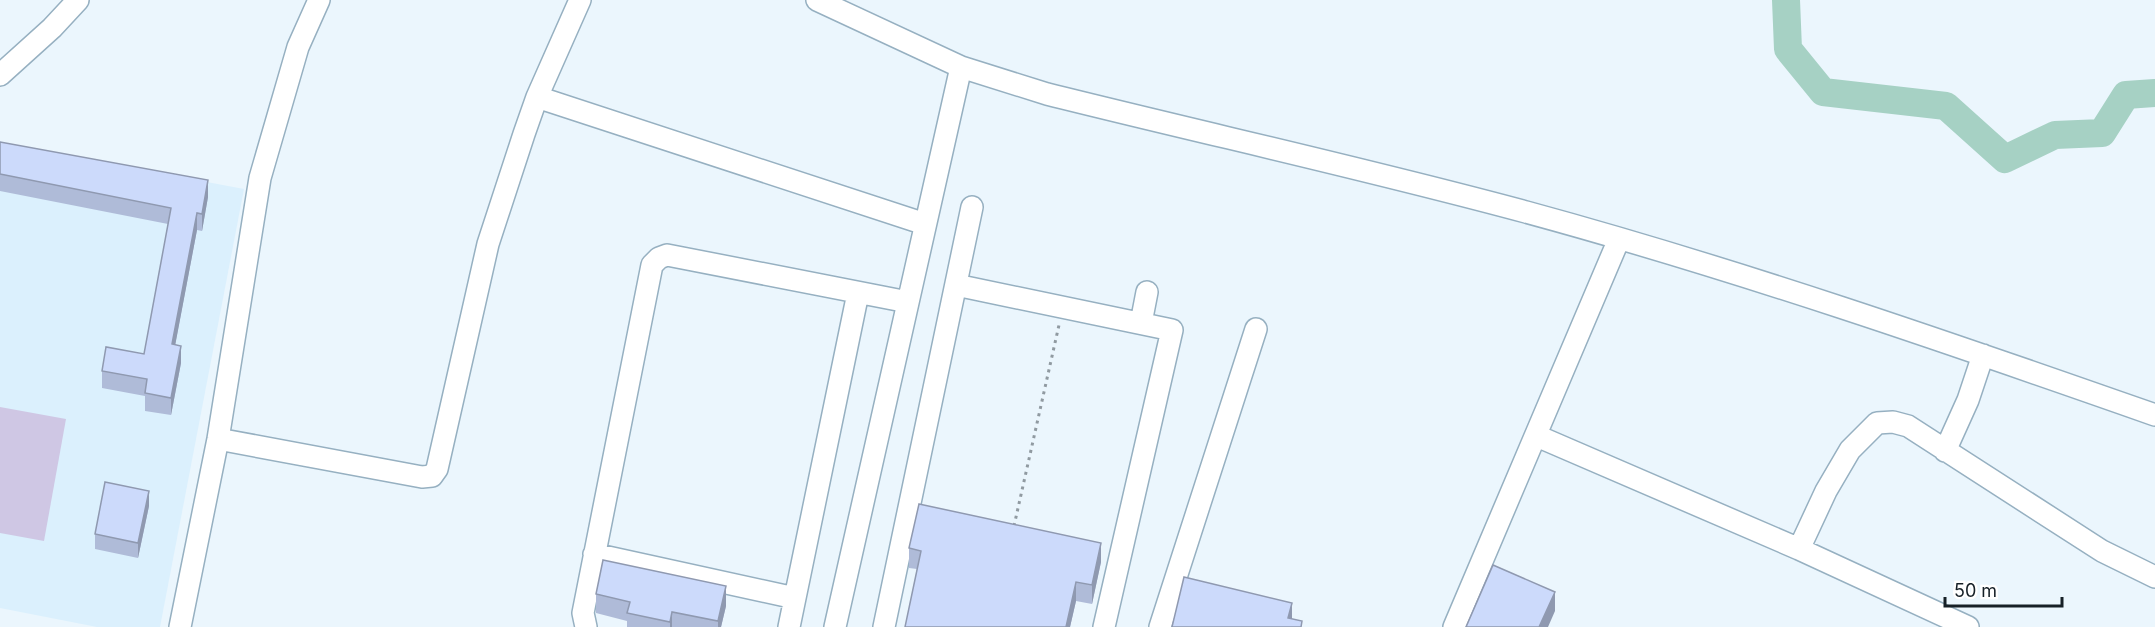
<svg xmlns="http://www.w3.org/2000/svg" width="2155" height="627" viewBox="0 0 2155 627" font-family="Inter,sans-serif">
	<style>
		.built { fill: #dbf0fd }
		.green { fill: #cfc7e4 }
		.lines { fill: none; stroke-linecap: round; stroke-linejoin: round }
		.river { stroke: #a6d1c4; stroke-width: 28 }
		.minor-casing { stroke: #96b0c1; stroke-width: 24 }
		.path { stroke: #909aa1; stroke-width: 3; stroke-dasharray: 3 4.5; stroke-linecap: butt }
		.minor { stroke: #fff; stroke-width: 21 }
		.wall { fill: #afbbd8 }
		.shaded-wall { fill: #8f99b0 }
		.building { fill: #ccdafb; stroke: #8f99b0; stroke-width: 1.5 }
	</style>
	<rect width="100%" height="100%" fill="#ebf6fd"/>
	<path class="built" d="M0,143L244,189L160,627H97L0,608Z"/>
	<path class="green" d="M0,407L66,419L44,541L0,533Z"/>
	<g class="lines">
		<path class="river" d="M1786,0L1788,49L1823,92L1946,106L2005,159L2055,135L2102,133L2126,95L2155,93"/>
		<g class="minor-casing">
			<path id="minor" d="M817,0L961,67L1047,94C1207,134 1367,169 1526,212C1739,270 1947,342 2155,415
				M0,75L52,28L78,0
				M537,97L925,224
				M956,285L1172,330L1104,627
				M1141,323L1147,292
				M1537,436L1799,549L1968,627
				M218,439L422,477L432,476L437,469L488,244L524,134L537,97L580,0
				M1945,451L1968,400L1983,355
				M1799,549L1826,491L1850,450L1877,423L1893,422L1908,426L2102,551L2155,577
				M594,554L795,598
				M180,627L218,439L260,178L298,47L319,0
				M586,627L583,613L652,265L659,258L667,255L908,302
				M789,627L858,293
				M835,627L961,67
				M884,627L972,207
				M1160,627L1256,329
				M1454,627L1619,239"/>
		</g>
		<path class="path" d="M1014,526L1059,325"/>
		<use href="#minor" class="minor"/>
	</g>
	<path class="wall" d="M0,142L208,197L202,231L197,230L175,345L181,363L171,415L145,411V396L102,388V371L144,354L168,224L0,191Z
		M149,506L138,558L95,549V534Z
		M909,548L1101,562L1092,604L1076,601L1070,627H905L917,569L909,568Z
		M596,594L726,606L721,627H627V621L596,613Z"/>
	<path class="shaded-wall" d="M208,180V197L202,231V214Z
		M197,213V230L172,362V344Z
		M181,346V363L171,415V398Z
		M149,491V506L138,558V543Z
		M1101,543V562L1092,604V585Z
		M1076,582V601L1070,627H1066Z
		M726,586V606L721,627H718V621Z
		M1555,592V611L1548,627H1539Z
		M1292,603V621L1288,618Z
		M672,612V627H670V622Z"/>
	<path class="building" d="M0,142L208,180L202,214L197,213L172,344L181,346L171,398L145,393L147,379L102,371L106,347L144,354L171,208L0,174Z
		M105,482L149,491L138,543L95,534Z
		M919,504L1101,543L1092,585L1076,582L1066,627H905L921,551L909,548Z
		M603,560L726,586L718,621L672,612L670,622L627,613L630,602L596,594Z
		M1493,565L1555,592L1539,627H1466Z
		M1184,577L1292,603L1288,618L1302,621L1301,627H1172Z"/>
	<path d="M1945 597v9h117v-9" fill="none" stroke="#162027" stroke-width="3"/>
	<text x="1954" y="597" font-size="18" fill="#162027" stroke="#ffffff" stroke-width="4.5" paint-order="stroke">50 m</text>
</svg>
